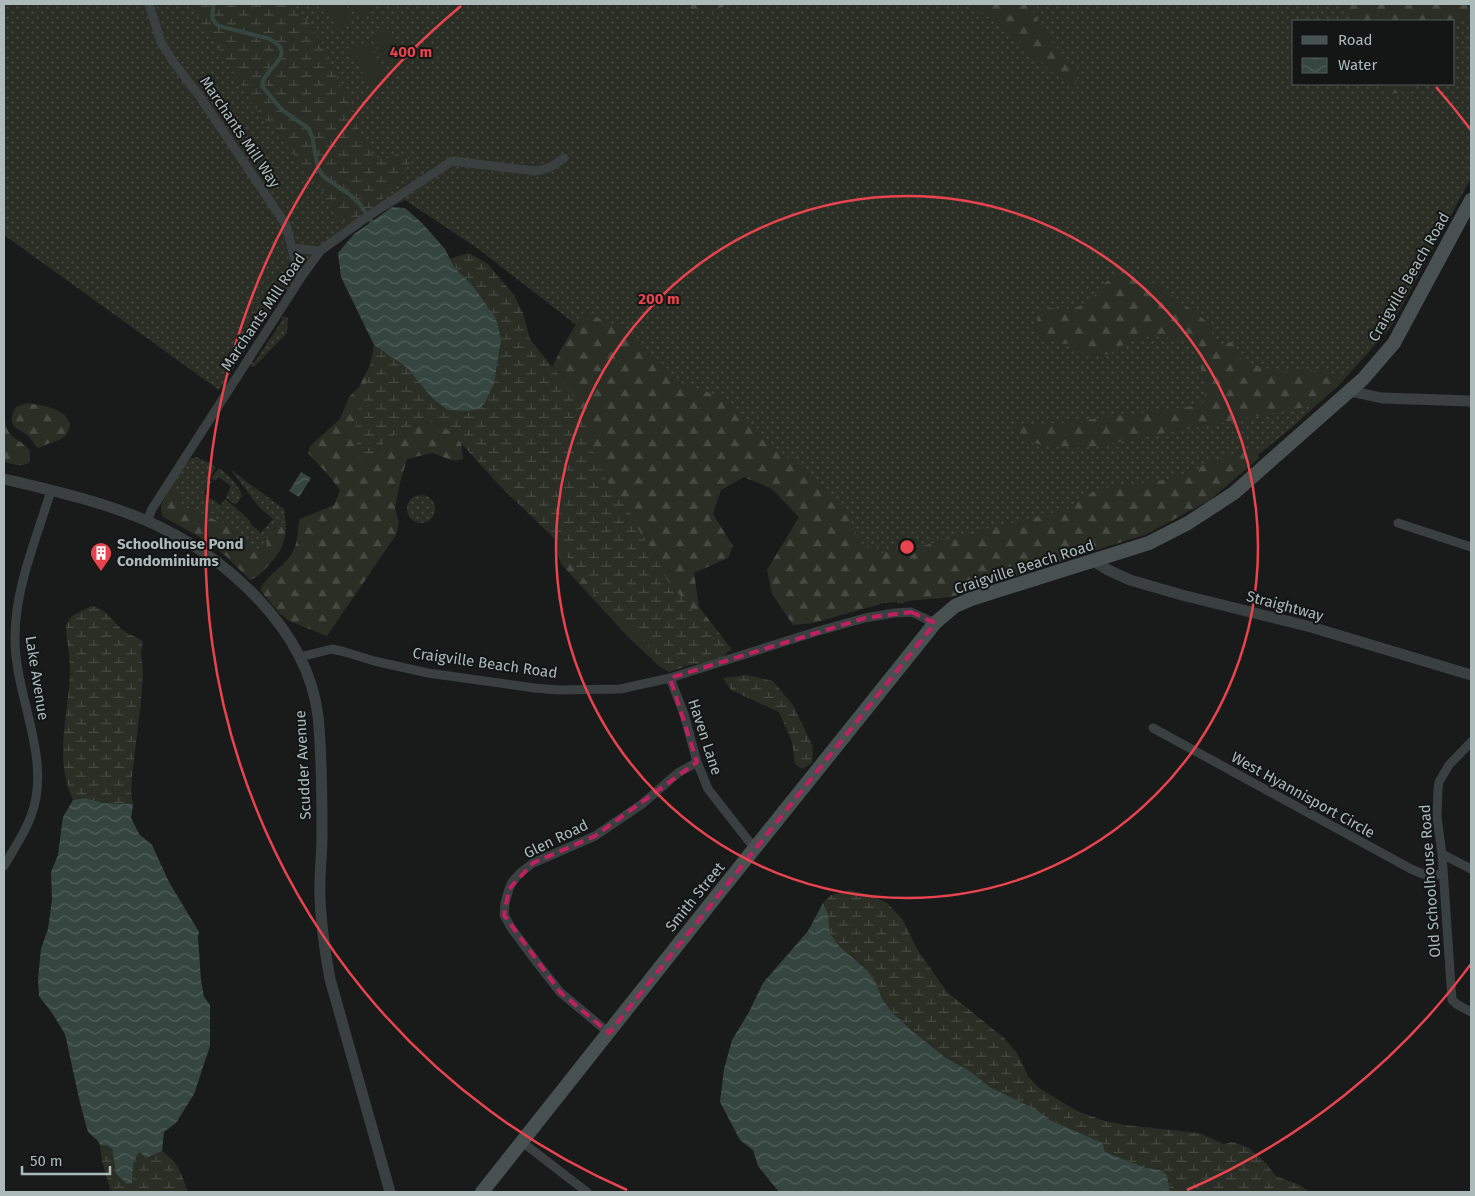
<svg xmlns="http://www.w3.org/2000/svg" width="1475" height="1196" viewBox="0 0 1475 1196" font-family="'Fira Sans',sans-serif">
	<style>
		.grass { fill: url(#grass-dots); fill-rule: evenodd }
		.forest { fill: url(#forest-firs) }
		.wetland { fill: url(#wetland-marsh) }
		.pitch { fill: #2a2e25 }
		.water { fill: url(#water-waves) }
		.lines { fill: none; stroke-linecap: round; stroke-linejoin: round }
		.stream { stroke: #354641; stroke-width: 4 }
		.minor { stroke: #3a3f40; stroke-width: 9 }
		.tertiary { stroke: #3a3f40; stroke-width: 11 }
		.secondary { stroke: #485050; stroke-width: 14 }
		.marked { fill: none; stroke: #c12060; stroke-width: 4; stroke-dasharray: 10 6; stroke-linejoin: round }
		.ring { fill: none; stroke: #e9444e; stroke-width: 2.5 }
		.labels { text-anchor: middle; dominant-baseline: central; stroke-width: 4; stroke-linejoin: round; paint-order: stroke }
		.street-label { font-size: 15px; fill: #acbaba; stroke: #141616 }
		.poi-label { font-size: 15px; font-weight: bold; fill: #acbaba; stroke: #141616; text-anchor: start }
		.centre { fill: #e9444e; stroke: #141616; stroke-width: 2.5 }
		.ring-label { font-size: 15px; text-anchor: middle; font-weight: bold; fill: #e9444e; stroke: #141616; stroke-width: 4; stroke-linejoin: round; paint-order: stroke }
	</style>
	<defs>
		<pattern id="grass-dots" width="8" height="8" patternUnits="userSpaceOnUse" patternTransform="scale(1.25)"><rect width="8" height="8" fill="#2a2e25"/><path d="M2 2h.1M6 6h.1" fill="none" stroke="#464a43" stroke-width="1.8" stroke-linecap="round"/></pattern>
		<pattern id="forest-firs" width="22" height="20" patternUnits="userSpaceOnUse" patternTransform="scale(1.25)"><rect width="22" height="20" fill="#2a2e25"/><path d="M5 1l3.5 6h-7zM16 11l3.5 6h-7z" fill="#464a43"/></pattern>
		<pattern id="wetland-marsh" width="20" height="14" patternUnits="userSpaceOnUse" patternTransform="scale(1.25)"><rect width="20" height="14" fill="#2a2e25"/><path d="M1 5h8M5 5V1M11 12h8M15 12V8" fill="none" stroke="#464a43"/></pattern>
		<pattern id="water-waves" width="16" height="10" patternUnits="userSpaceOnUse" patternTransform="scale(1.25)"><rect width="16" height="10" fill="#354641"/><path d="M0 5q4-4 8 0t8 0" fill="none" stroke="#505f5a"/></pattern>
	</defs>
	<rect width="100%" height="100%" fill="#191b1b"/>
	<path class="grass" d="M4,4H1471V178L1390,328L1339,385L1291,428L1201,502L1144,531L898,604L856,546L615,355L477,248L405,200L374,216L327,250L305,278L283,293L219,390L4,235ZM1294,21H1454V84H1294Z
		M283,316L288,318L287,333L255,366L252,367L250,364L251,362L254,363L283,319L281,318Z
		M196,457L208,462L216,467L208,479L212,482L207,487L204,493L205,495L221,505L225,499L235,507L250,521V523L261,533L273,519L259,507L231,470L284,509L286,524L282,523L277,526L266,540L267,548L263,552C239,541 238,556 228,525L182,506L181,498L169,489L190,459Z
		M219,468C228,475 239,484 242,496L236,505L226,498L231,486L218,477L215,481L211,478Z
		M407 509a14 14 0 1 1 28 0a14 14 0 1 1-28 0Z"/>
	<path class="forest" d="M681,4H732C717,10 695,14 681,4Z
		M971,4H1028L1046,34L1079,75L1075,85L1054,74L1018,40Z
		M1342,4H1471V17L1463,20L1454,27V21H1351Z
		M1378,84H1412C1407,93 1399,94 1389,93Z
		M1120,274H1132L1149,281L1164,290L1206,321L1222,348L1226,343L1232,342L1235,346L1237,356L1250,364L1274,371H1326L1338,376L1339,381L1319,400L1310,406L1092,447C1067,448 1031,449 1012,431L1014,425L1060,423L1195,406L1204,402L1206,390L1201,369L1194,345L1186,339L1151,336L1127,342L1109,354L1088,355L1077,351L1069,344L1057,343L1038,335L1035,328L1039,314L1045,307C1065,311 1083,310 1096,294C1100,290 1102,285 1106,282C1111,279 1116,276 1120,274Z
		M583,313L614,324L655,356L683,386L705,391L728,400L757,433L813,477L845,508L861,544L879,553L914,548L1067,509L1098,489L1171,479L1198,469L1210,459L1217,460L1244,449L1257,450L1259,458L1210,500L1147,534L951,597L884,603L813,623L793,625L772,594L767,570L799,517L772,489L744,477L721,490L713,514L733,546L728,558L694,573L699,607L732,650L669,672L659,666L630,639L561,564L523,428L561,349Z
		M371,363L365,391L356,415L372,457L387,439L398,432L413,426L433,422L449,430L461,442L463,459L454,461L432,453L407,459L400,483L395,508L399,523L396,535L327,636L289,621L280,614L260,590C267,573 289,565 295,547C298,538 297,529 300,519L334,505L340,490L329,476L308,453L310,446L340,419L349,397L359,387Z
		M27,403C42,406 65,407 70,424C68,443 52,440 39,448C33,446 35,443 31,439C21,427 4,430 16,407Z
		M4,404C6,414 3,427 11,435C18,442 24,442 30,451V462C21,468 13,464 4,462Z
		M169,489L181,498L182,506L228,525L236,535L234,543L240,546L252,547L263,552L267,548L266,540L277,526L282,523L286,524C286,543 280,554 266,568C261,573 257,578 250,580L227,557L203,539L162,516L161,506Z"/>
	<path class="wetland" d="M191,4H293L306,18L322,43L338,80L346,92L357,116L360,133L372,153L379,159L388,158L399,153L407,156L410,163C397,182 376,210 354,221C350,223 344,222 339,223L320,187L254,106Z
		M469,253L488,264L514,295L523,313L530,339L572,392L586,426L593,452L603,476L613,489L625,502L640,532L656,557L668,581L708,628L723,642L727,653L721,660L672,668L660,659L649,645L616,619L600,603L590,586L570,561L554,538L501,487L449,430L433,422L413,426L387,439L372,457L361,462L357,447L356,415L365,391L374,345L406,367L433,399L486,401L494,382L501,341L493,312L489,309L474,287L454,267L449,259Z
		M91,606C109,608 114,627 129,634C135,637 138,637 143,642L141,652L143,672L141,702L132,776L131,792L133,804L102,803L86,798L73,800C53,756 69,716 70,671C70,656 66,640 66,625L72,616Z
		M747,675L773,681L793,705L813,747L812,763L802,769L795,764L792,742L779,712L731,690L723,678Z
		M850,890L869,895L887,903L903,920L917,949L947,992L1004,1038L1017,1053L1028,1076L1039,1088L1077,1111L1105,1121L1125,1125L1199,1133L1224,1144L1233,1142L1249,1148L1263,1160L1276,1176L1299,1185L1310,1192H1170L1168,1179L1161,1170L1146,1168L1105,1152L1103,1143L1050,1120L1037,1110L990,1087L970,1071L946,1058L911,1030L892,1012L882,999L876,983L868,971L840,947L830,934L827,914L823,903L831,895Z
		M100,1145L108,1146L112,1149L116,1174L132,1183L133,1165L139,1151L146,1158L162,1151C179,1163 181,1173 188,1192H111L102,1161Z"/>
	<path class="pitch" d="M323,4H345L354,20L337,29Z
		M353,4H375L376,7L360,16Z
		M389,28L409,64L393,74L372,38Z
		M367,41L387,78L371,87L350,51Z"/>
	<path class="water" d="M392,207L405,208L422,223L445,249L454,267L474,287L489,309L493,312L498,325L501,341L494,383L486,401L480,408L468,411L448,410L433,399L406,367L374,345L341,277L338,253L354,234Z
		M301,472L311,478L299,497L289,491Z
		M86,798L102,803L133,804L131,818L139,834L152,845L169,882L199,932L198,937L201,980L204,997L210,1005V1046L194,1094L176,1123L164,1132L162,1151L146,1158L139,1151L133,1165L132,1183L127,1184L116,1174L112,1149L108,1146L100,1145L98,1141L88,1132L80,1103L65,1034L52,1013L39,996L38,979L41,949L48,929L52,900L51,872L58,855L63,817L73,800Z
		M823,903L828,914L830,934L840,947L868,971L876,983L882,999L892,1012L911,1030L946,1058L970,1071L990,1087L1037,1110L1050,1120L1103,1143L1105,1152L1146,1168L1161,1170L1167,1175L1170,1192H779L758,1166L753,1150L740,1140L720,1102L724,1069L732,1040L749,1012L763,983L808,931Z"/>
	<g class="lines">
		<path class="stream" d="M214,4C212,14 210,20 219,26L270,39C300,56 263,67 262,86L282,110L308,128L312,136L318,168L323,176L350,195L360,204L371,221"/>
		<path class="minor" d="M149,4L161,42L172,60L200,97L286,225L300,279
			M292,248L320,251
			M147,521L152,509L300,279L320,251L364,219L452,161L535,171C547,170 555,165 564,158
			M1398,523L1471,547
			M300,657L332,649L345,652L374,661L428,673L535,688L558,690L620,689L670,678L815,632L865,618L894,613L911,612L935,623
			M670,678L684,714L697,762L708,789L755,849
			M1153,728L1411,869L1423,874L1443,875
			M1471,742L1449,765L1439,782L1438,789L1437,817L1442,854L1452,1000L1458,1005L1471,1012
			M1442,854L1471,869
			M4,866C13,850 25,833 31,816C53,759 14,695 15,637C15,587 37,538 51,490
			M609,1033L560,992L538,964L512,929L504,915L505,903L509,889L512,882L520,873L533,863L595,836L642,804L678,773L697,762
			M522,1142L587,1192"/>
		<path class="tertiary" d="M1350,391L1382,398L1471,401
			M4,479C51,490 100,501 145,520C223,554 307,627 318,716C322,755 322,797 322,836C322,856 319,877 320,897C321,925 325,952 330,979L390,1192
			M1094,561L1108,570L1130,580L1182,595L1311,627L1471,675"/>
		<path class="secondary" d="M482,1192L722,889L935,623L955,606L971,599L1149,543L1188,523L1234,493L1363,379L1394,343L1471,200"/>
	</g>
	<path class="marked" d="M911,612L935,623L609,1033L560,992L504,915L509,889L533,863L595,836L697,762L670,678L865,618Z"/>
	<g class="ring">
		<circle cx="907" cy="547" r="351"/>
		<path d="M1471 964A701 701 0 0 1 1187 1190M627 1190A701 701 0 0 1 461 6M1436 87A701 701 0 0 1 1471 130"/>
	</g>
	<defs>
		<g id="building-pin" transform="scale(1.125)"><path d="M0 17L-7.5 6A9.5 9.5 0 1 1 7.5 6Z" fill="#e9444e" stroke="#141616"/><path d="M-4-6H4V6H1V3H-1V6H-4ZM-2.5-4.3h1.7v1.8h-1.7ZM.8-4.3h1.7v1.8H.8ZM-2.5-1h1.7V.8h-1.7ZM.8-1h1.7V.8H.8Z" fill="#fff"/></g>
	</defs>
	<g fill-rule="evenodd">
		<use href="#building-pin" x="101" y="553"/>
	</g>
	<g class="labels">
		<g class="street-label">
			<text transform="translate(240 132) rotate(56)">Marchants Mill Way</text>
			<text transform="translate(1409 277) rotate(-60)">Craigville Beach Road</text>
			<text transform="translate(263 312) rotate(-56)">Marchants Mill Road</text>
			<text transform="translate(1024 567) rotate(-18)">Craigville Beach Road</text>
			<text transform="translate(1285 606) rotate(15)">Straightway</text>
			<text transform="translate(485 663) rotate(8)">Craigville Beach Road</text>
			<text transform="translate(37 678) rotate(81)">Lake Avenue</text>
			<text transform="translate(705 737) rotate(72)">Haven Lane</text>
			<text transform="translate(303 765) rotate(-93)">Scudder Avenue</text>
			<text transform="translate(1303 795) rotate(29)">West Hyannisport Circle</text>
			<text transform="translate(556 839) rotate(-26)">Glen Road</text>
			<text transform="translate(1430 881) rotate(-94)">Old Schoolhouse Road</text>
			<text transform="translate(695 897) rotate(-51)">Smith Street</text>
		</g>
		<g class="poi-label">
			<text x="117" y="544">Schoolhouse Pond<tspan x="117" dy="17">Condominiums</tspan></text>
		</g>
	</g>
	<circle cx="907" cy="547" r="8" class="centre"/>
	<g class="ring-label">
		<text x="411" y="57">400 m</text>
		<text x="659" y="304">200 m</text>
	</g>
	<rect width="1475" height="1196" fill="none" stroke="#acbaba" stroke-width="10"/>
	<rect x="1292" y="20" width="162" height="65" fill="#141616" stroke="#515858"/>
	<rect x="1302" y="36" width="25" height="8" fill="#485050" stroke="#515858"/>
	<text x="1338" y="45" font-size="15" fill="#acbaba">Road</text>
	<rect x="1302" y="58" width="25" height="15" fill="url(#water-waves)" stroke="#515858"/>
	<text x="1338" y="70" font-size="15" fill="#acbaba">Water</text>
	<path d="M22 1166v8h88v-8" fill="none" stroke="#acbaba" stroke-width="2.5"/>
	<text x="30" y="1166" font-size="15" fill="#acbaba" stroke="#141616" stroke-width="4" paint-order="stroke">50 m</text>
</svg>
